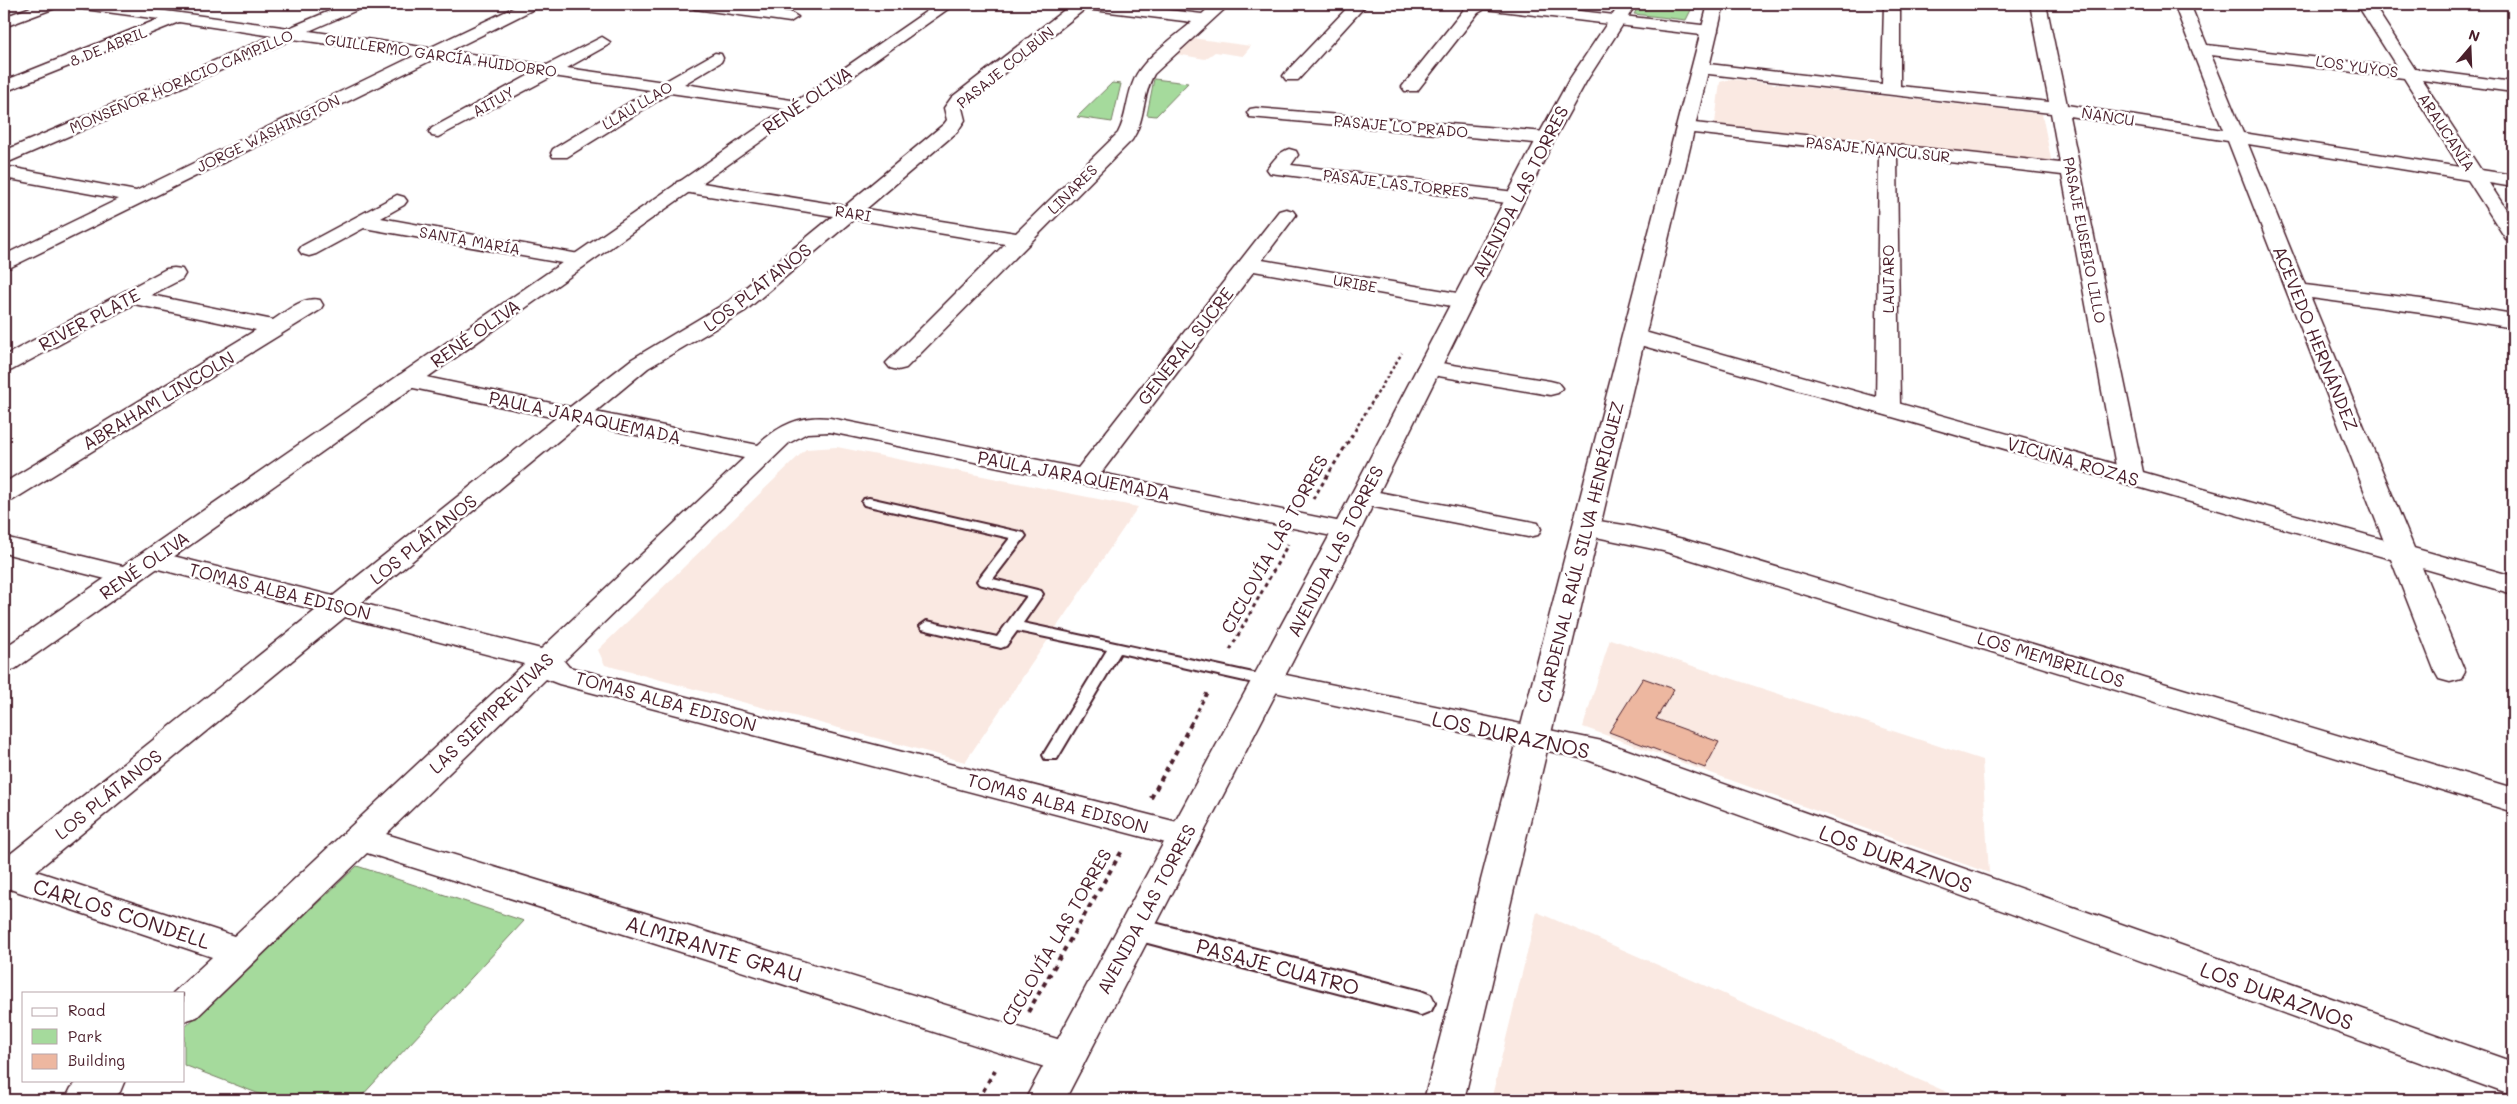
<svg xmlns="http://www.w3.org/2000/svg" width="2517" height="1104" viewBox="0 0 2517 1104" font-family="Mali,sans-serif">
	<style>
		.built { fill: #fae9e2 }
		.green { fill: #a5da9c; stroke: #787c64 }
		.building { fill: #edb7a0; stroke: #4a1f2b }
		.lines { fill: none; stroke-linecap: round; stroke-linejoin: round }
		.service-casing { stroke: #4a1f2b; stroke-width: 4 }
		.pedestrian-casing { stroke: #4a1f2b; stroke-width: 4 }
		.minor-casing { stroke: #4a1f2b; stroke-width: 3 }
		.tertiary-casing { stroke: #4a1f2b; stroke-width: 3 }
		.secondary-casing { stroke: #4a1f2b; stroke-width: 3 }
		.path-far2 { stroke: #4a1f2b; stroke-width: 2.5; stroke-dasharray: 3 3; stroke-linecap: butt }
		.path-far1 { stroke: #4a1f2b; stroke-width: 3; stroke-dasharray: 4 4; stroke-linecap: butt }
		.path { stroke: #4a1f2b; stroke-width: 4; stroke-dasharray: 5 5; stroke-linecap: butt }
		.service { fill: #fff; fill-rule: evenodd }
		.pedestrian { fill: #fff; fill-rule: evenodd }
		.minor { fill: #fff; fill-rule: evenodd }
		.tertiary { fill: #fff; fill-rule: evenodd }
		.secondary { fill: #fff; fill-rule: evenodd }
		.labels { text-anchor: middle; dominant-baseline: central; stroke-width: 5; stroke-linejoin: round; paint-order: stroke }
		.far-street-label { font-size: 15px; fill: #4a1f2b; stroke: #fff }
		.street-label { font-size: 18px; fill: #4a1f2b; stroke: #fff }
		.near-street-label { font-size: 21px; fill: #4a1f2b; stroke: #fff }
	</style>
	<rect width="100%" height="100%" fill="#fff"/>
	<filter id="ink" filterUnits="userSpaceOnUse"><feTurbulence type="fractalNoise" baseFrequency=".02" numOctaves="2"/><feDisplacementMap in="SourceGraphic" scale="10" xChannelSelector="R" yChannelSelector="G"/><feConvolveMatrix kernelMatrix="1 2 1 2 8 2 1 2 1" color-interpolation-filters="sRGB"/></filter>
	<g filter="url(#ink)">
		<path class="built" d="M1191,38L1251,46L1243,56L1215,52L1205,59L1176,54Z
			M1731,79L2042,114L2052,164L1721,128L1715,123L1720,82Z
			M837,447L1138,507L965,762L605,665L598,650L806,449Z
			M1610,639L1982,760L1989,873L1583,727Z
			M1537,912L1965,1100H1491Z"/>
		<path class="green" d="M1640,4H1694L1686,20L1634,14Z
			M1154,79L1188,83L1156,116L1147,115Z
			M1112,83L1121,84L1112,122L1077,117Z
			M357,866L524,921L358,1100H275L184,1065V1028Z"/>
		<path class="building" d="M1643,678L1674,689L1656,719L1719,742L1705,768L1609,732Z"/>
		<g class="lines">
			<g class="service-casing">
				<path id="service" d="M869,498L1024,533L1026,536L993,579L1041,591L1043,594L1023,623L1267,676L1272,677L1275,681L1272,685L1267,686L1120,653L1057,759H1045L1043,755L1107,650L1017,631L1006,646L1001,648L922,629L920,626L927,621L997,637L1027,596L979,584L977,581L1010,538L864,505L862,502L864,499Z"/>
			</g>
			<g class="pedestrian-casing">
				<path id="pedestrian" d="M1135,918L1421,991L1431,995L1435,1003L1431,1011L1421,1015L1125,937L1121,929L1125,921Z"/>
			</g>
			<g class="minor-casing">
				<path id="minor" d="M39,4H61L58,7L4,27V17Z
					M76,4H115L289,28L346,4H367L364,7L309,31L429,48L521,4H541L538,7L450,51L547,65L602,37L610,42L608,45L567,68L664,82L715,53L721,54L723,58L721,62L684,84L798,101L804,102L807,106L804,110L798,111L670,93L567,157H553L551,153L553,149L650,90L553,76L438,137L432,136L429,132L432,128L533,73L434,59L11,267L4,269V255L119,199L4,178V166L136,191L414,56L293,39L4,164V151L272,36L179,22L4,92V81L159,19L84,9Z
					M687,4H727L790,12L798,17L790,22L695,9Z
					M1072,4H1117L1202,14L1213,4H1230L1154,74C1142,95 1146,119 1132,140L906,368L898,370L890,368L886,363L1005,244L854,219L745,311L648,368L595,412L758,445C779,425 800,415 830,418L1078,468L1279,211L1286,209L1293,211L1296,215L1262,260L1463,294L1471,296L1474,301L1471,306L1463,308L1254,271L1101,473L1356,525L1360,531L1356,537L1346,539L830,432L807,433L789,443L564,661L569,667L1185,824L1197,827L1202,836L1197,845L1185,848L559,684L546,679L386,834L1067,1042L1081,1046L1086,1058L1081,1070L1067,1074L367,853L197,1017L184,1021V993H173L212,957L10,889L4,891V859L316,610L143,565L139,559L143,553L153,551L333,596L556,418L399,385L395,380L399,375L407,373L570,407L632,359L729,301L833,216L684,192L677,190L674,186L677,182L684,180L845,206L944,124L947,120L944,108L952,97ZM1085,9L1192,22C1175,37 1142,59 1134,80C1126,98 1127,117 1118,133L1016,233L866,209L957,132L965,120L962,108L964,105ZM580,423L744,458L541,649L361,603ZM345,617L524,664L234,936L36,871Z
					M1351,4H1367L1298,80H1286L1283,76L1286,72Z
					M1471,4H1519L1710,26L1718,31L1710,36L1485,9L1478,13L1417,91H1405L1402,87L1405,83L1466,7Z
					M1884,4H1900V86L2049,102L2030,4H2046L2067,105L2223,130L2174,4H2190L2207,45L2397,67L2357,4H2373L2415,69L2513,82V92L2422,80L2481,170L2513,175V187L2489,183L2513,220V241L2506,239L2468,180L2248,144L2305,285L2429,300L2513,314V328L2429,314L2311,298L2465,672L2461,679L2450,682L2439,679L2435,672L2228,141L2069,116L2144,477L2140,482L2131,485L2122,482L2118,477L2062,175L1897,156L1900,408L1897,413L1888,415L1879,413L1876,408L1879,154L1685,132L1679,131L1676,127L1679,123L1685,122L2060,163L2051,113L1700,73L1694,72L1692,68L1694,64L1700,63L1882,84ZM2211,55L2404,78L2460,167L2243,133Z
					M1256,108L1546,132L1553,134L1555,138L1553,142L1546,144L1250,117L1247,113L1250,109Z
					M1289,149L1296,151L1298,155L1291,165L1515,192L1522,194L1525,198L1522,202L1515,204L1270,173L1267,169C1273,161 1279,152 1289,149Z
					M397,195L404,197L407,201L404,205L381,218L579,254L586,256L590,260L586,264L579,266L364,228L316,254L309,256L302,254L299,250L302,246Z
					M174,268L182,269L185,274L182,279L151,295L273,320C287,311 303,296 320,300L323,305L320,310L13,500L4,502V483L256,330L134,304L12,370L4,372V356L166,269Z
					M1429,361L1550,381L1558,383L1562,388L1558,393L1550,395L1421,373L1417,368L1421,363Z
					M1363,489L1528,521L1538,523L1541,529L1538,535L1528,537L1354,503L1350,497L1354,491Z
					M1587,519L1630,526L1683,539L2513,788V812L1663,551L1577,533L1574,527L1577,521Z
					M4,537L139,570L143,576L139,582L129,585L4,553Z
					M1267,671L1602,741L2513,1062V1096L1585,759L1256,688L1252,681L1256,674Z
					M79,1080H125L120,1092L111,1100H65L71,1088Z"/>
			</g>
			<g class="tertiary-casing">
				<path id="tertiary" d="M937,4H955L15,669L4,672V648Z
					M1634,329L2513,576V594L1626,341L1623,336L1626,331Z"/>
			</g>
			<g class="secondary-casing">
				<path id="secondary" d="M1620,4H1636L1587,80L1555,138L1360,531L1065,1100H1025L1332,531L1537,138L1569,80Z
					M1708,4H1724L1464,1100H1424Z"/>
			</g>
			<path class="path-far2" d="M1358,425L1402,353"/>
			<path class="path-far1" d="M1313,499L1359,424
				M1230,650L1288,544
				M1190,725L1208,691"/>
			<path class="path" d="M1151,798L1191,724
				M1028,1012L1123,849
				M978,1100L995,1070"/>
			<use href="#service" class="service"/>
			<use href="#pedestrian" class="pedestrian"/>
			<use href="#minor" class="minor"/>
			<use href="#tertiary" class="tertiary"/>
			<use href="#secondary" class="secondary"/>
		</g>
	</g>
	<g class="labels">
		<g class="far-street-label">
			<text transform="translate(108 46) rotate(-22)">8 DE ABRIL</text>
			<text transform="translate(441 55) rotate(8)">GUILLERMO GARCÍA HUIDOBRO</text>
			<text transform="translate(2357 66) rotate(8)">LOS YUYOS</text>
			<text transform="translate(1005 67) rotate(-39)">PASAJE COLBÚN</text>
			<text transform="translate(181 81) rotate(-23)">MONSEÑOR HORACIO CAMPILLO</text>
			<text transform="translate(493 101) rotate(-29)">AITUY</text>
			<text transform="translate(637 105) rotate(-31)">LLAU LLAO</text>
			<text transform="translate(2108 116) rotate(9)">ÑANCU</text>
			<text transform="translate(1401 126) rotate(5)">PASAJE LO PRADO</text>
			<text transform="translate(2447 132) rotate(57)">ARAUCANÍA</text>
			<text transform="translate(268 133) rotate(-26)">JORGE WASHINGTON</text>
			<text transform="translate(1878 149) rotate(6)">PASAJE ÑANCU SUR</text>
			<text transform="translate(1396 183) rotate(7)">PASAJE LAS TORRES</text>
			<text transform="translate(1072 189) rotate(-45)">LINARES</text>
			<text transform="translate(853 213) rotate(9)">RARI</text>
			<text transform="translate(470 240) rotate(10)">SANTA MARÍA</text>
			<text transform="translate(2085 240) rotate(79)">PASAJE EUSEBIO LILLO</text>
			<text transform="translate(1888 279) rotate(-90)">LAUTARO</text>
			<text transform="translate(1355 283) rotate(10)">URIBE</text>
		</g>
		<g class="street-label">
			<text transform="translate(807 100) rotate(-35)">RENÉ OLIVA</text>
			<text transform="translate(1520 191) rotate(-63)">AVENIDA LAS TORRES</text>
			<text transform="translate(757 287) rotate(-38)">LOS PLÁTANOS</text>
			<text transform="translate(89 319) rotate(-28)">RIVER PLATE</text>
			<text transform="translate(475 333) rotate(-35)">RENÉ OLIVA</text>
			<text transform="translate(2316 338) rotate(68)">ACEVEDO HERNÁNDEZ</text>
			<text transform="translate(1185 346) rotate(-52)">GENERAL SUCRE</text>
			<text transform="translate(158 400) rotate(-31)">ABRAHAM LINCOLN</text>
			<text transform="translate(585 417) rotate(12)">PAULA JARAQUEMADA</text>
			<text transform="translate(2073 461) rotate(16)">VICUÑA ROZAS</text>
			<text transform="translate(1074 475) rotate(11)">PAULA JARAQUEMADA</text>
			<text transform="translate(423 539) rotate(-39)">LOS PLÁTANOS</text>
			<text transform="translate(1274 544) rotate(-61)">CICLOVÍA LAS TORRES</text>
			<text transform="translate(1335 551) rotate(-63)">AVENIDA LAS TORRES</text>
			<text transform="translate(1580 552) rotate(-76)">CARDENAL RAÚL SILVA HENRÍQUEZ</text>
			<text transform="translate(144 565) rotate(-35)">RENÉ OLIVA</text>
			<text transform="translate(280 591) rotate(14)">TOMAS ALBA EDISON</text>
			<text transform="translate(2051 659) rotate(17)">LOS MEMBRILLOS</text>
			<text transform="translate(666 701) rotate(15)">TOMAS ALBA EDISON</text>
			<text transform="translate(491 713) rotate(-44)">LAS SIEMPREVIVAS</text>
			<text transform="translate(108 794) rotate(-39)">LOS PLÁTANOS</text>
			<text transform="translate(1058 803) rotate(15)">TOMAS ALBA EDISON</text>
			<text transform="translate(1146 909) rotate(-62)">AVENIDA LAS TORRES</text>
			<text transform="translate(1056 937) rotate(-60)">CICLOVÍA LAS TORRES</text>
		</g>
		<g class="near-street-label">
			<text transform="translate(1511 734) rotate(12)">LOS DURAZNOS</text>
			<text transform="translate(1896 858) rotate(20)">LOS DURAZNOS</text>
			<text transform="translate(122 913) rotate(18)">CARLOS CONDELL</text>
			<text transform="translate(714 948) rotate(17)">ALMIRANTE GRAU</text>
			<text transform="translate(1278 966) rotate(15)">PASAJE CUATRO</text>
			<text transform="translate(2277 995) rotate(20)">LOS DURAZNOS</text>
		</g>
	</g>
	<rect width="2517" height="1104" fill="none" stroke="#fff" stroke-width="20"/>
	<rect x="10" y="10" width="2497" height="1084" fill="none" stroke="#4a1f2b" stroke-width="2" filter="url(#ink)"/>
	<rect x="22" y="992" width="162" height="90" fill="#ffffff" stroke="#b7a5aa"/>
	<rect x="32" y="1008" width="25" height="8" fill="#ffffff" stroke="#b7a5aa"/>
	<text x="68" y="1016" font-size="15" fill="#4a1f2b">Road</text>
	<rect x="32" y="1029" width="25" height="15" fill="#a5da9c" stroke="#b7a5aa"/>
	<text x="68" y="1042" font-size="15" fill="#4a1f2b">Park</text>
	<rect x="32" y="1054" width="25" height="15" fill="#edb7a0" stroke="#b7a5aa"/>
	<text x="68" y="1066" font-size="15" fill="#4a1f2b">Building</text>
	<g transform="translate(2470 48) rotate(19)" stroke="#ffffff" stroke-width="4" paint-order="stroke">
	<path d="M0-4L9 19L0 12L-9 19Z" fill="#4a1f2b"/>
	<text y="-8" font-size="14" font-weight="bold" text-anchor="middle" fill="#4a1f2b">N</text>
	</g>
</svg>
